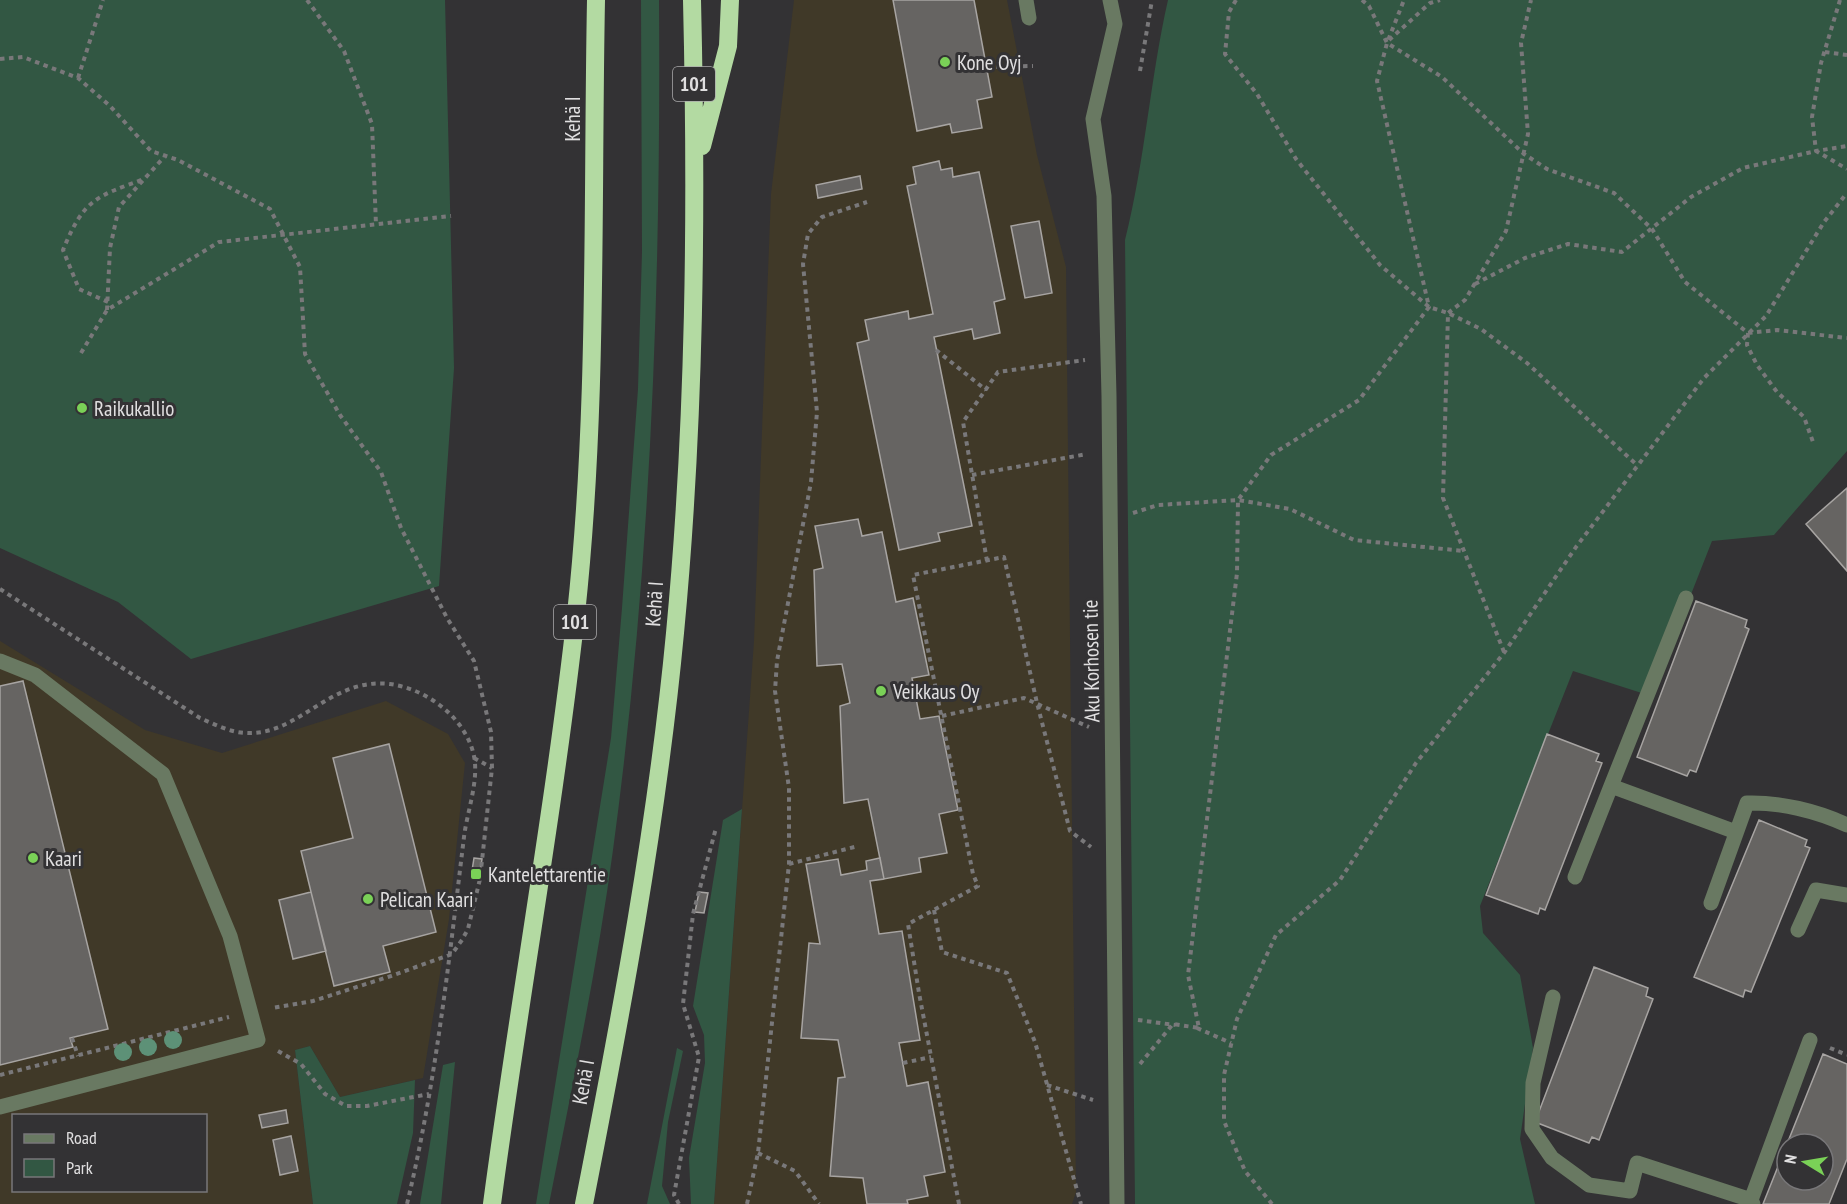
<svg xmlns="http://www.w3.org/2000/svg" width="1847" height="1204" viewBox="0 0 1847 1204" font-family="'PT Sans Narrow',sans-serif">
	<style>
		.commercial { fill: #403928; fill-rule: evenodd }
		.green { fill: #325743 }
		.building { fill: #666462; stroke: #a7a4a2; stroke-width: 1.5 }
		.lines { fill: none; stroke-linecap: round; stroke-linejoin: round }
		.path { stroke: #79787a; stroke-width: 4; stroke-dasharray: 4.5 4.5; stroke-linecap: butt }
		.minor { stroke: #697962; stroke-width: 15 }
		.highway { stroke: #b3daa2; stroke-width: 18 }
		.tree { fill: #5d9177 }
		.poi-dot { fill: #7ad157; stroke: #333234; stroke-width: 2 }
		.labels { text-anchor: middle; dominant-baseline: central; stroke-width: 6; stroke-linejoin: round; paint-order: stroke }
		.shield { fill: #333234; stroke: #acabac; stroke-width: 1.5 }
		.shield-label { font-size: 20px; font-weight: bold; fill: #e0dfe0 }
		.poi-label { font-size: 21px; fill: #e0dfe0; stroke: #333234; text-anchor: start }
		.street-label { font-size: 21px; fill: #e0dfe0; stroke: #333234 }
	</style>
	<rect width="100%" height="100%" fill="#333234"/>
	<path class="commercial" d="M794,0H1007L1037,155L1066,267L1076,1192L1072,1204H714L754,641L771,194Z
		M0,641L145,730L222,753L386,701L448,734L465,763L449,919L423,1078L340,1097L310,1046L295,1050L313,1204H0ZM14,1116H206V1190H14Z"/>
	<path class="green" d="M0,0H445L454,368L439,586L191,659L118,602L0,548Z
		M641,0H659C661,284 651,569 613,850C597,969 572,1087 549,1204H536L611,738L622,608L638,389L642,252Z
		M1168,0H1847V451L1774,535L1712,541L1651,696L1573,671L1480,906L1483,933L1520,975L1533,1048L1520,1139L1535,1204H1135L1125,240C1145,161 1150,79 1168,0Z
		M742,809L714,1204H691L689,1158L705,1063L704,1035L693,1006L723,820Z
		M310,1046L340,1097L415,1080L413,1133L397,1204H313L295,1050Z
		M677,1048L683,1051L668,1122L662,1186L670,1204H647Z
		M455,1062L441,1204H420L443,1065Z"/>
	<path class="building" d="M893,0H974L992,97L977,100L982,128L952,133L950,124L917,131Z
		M939,161L941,170L952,168L953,177L979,172L1005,299L994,302L1000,333L974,339L972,329L934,337L972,526L938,533L940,541L899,550L857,343L869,340L865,320L908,311L909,319L933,314L907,186L916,184L913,167Z
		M860,176L862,189L818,198L816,185Z
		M1039,221L1052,293L1025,298L1011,226Z
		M1847,488V571L1806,524Z
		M858,519L862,536L882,532L896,602L913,598L929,675L912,678L920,719L939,716L958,810L939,814L947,853L919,858L921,872L884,879L868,799L844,803L840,706L850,703L842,664L817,666L814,570L823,568L815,526Z
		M1696,601L1747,620L1745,627L1749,629L1696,772L1690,770L1687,776L1637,757Z
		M23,681L108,1029L70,1038L73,1047L0,1065V686Z
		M1547,734L1599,754L1596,761L1602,763L1545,910L1540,908L1538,914L1486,895Z
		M389,744L436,932L383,946L390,972L334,986L301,851L353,838L333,758Z
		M1759,820L1807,840L1805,846L1810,848L1751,992L1745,990L1743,997L1694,977Z
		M474,858L482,859L479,879L471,877Z
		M880,858L884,879L870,881L879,934L902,931L920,1040L899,1043L907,1086L928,1082L945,1172L924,1176L928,1196L907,1200L908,1204H867L863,1178L830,1176L838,1078L845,1077L838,1040L801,1038L809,943L820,944L806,864L838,859L841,875L867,870L866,861Z
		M311,892L326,951L293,959L279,900Z
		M699,892L708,893L704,913L695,912Z
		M1594,967L1648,988L1646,996L1653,999L1599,1140L1592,1137L1589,1143L1535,1122Z
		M1823,1054L1847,1064V1159L1829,1204H1763L1787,1144V1180H1823V1144H1787Z
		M286,1110L288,1123L262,1128L259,1115Z
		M291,1136L298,1171L280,1175L273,1140Z"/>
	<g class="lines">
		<path class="path" d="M307,0L344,51L372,124L376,225
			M1236,0L1229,12L1225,54L1257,94L1296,159L1380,265L1429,307L1448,313L1481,329L1527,363L1638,466
			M1362,0L1369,6L1387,43L1442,77L1524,154L1547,169L1614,193L1652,229L1685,282L1748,333L1777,330L1847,338
			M1840,0L1821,63L1812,117L1816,151L1847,146
			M1389,40L1430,3L1440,0
			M1825,52L1847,55
			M0,59L23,57L78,78L110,106L151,151L178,160L270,209L300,267L305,354L340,415L381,472L401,528L447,618L474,661L491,732L492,768L480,879L468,929L462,940L452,954L391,976L313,1001L272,1008
			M987,67L1033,66
			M1140,71L1152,0
			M78,78L103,0
			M1475,284L1525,258L1568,244L1622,252L1691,197L1743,168L1816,151L1847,169
			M108,302L79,289L63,250C84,199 95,197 144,179
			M107,310L110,248L119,207L165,156
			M1748,333L1747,345L1757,365L1777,392L1804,417L1813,442
			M936,350L986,390
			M81,353L107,310L219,242L451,216
			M972,475L1087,454
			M1133,513L1158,505L1238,500L1290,509L1354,540L1464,551
			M987,561L963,422L998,372L1085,360
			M0,589L200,718C214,724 231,733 247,733C300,735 330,677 390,684C427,689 466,718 474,756C479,781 467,812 464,837C449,960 436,1083 407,1204
			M1504,652L1443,498L1448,313L1465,300L1506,231L1528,134L1521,43L1531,0
			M942,716L1024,698L1089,727
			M474,758L492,768
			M789,864L858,846
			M934,910L942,952L1007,973L1035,1042L1081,1204
			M1138,1020L1175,1025
			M1197,1028L1231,1043
			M72,1038L78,1056
			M1830,1048L1847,1055
			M278,1051L301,1064L325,1094L346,1106H367L429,1094
			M903,1063L931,1057
			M1140,1064L1173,1024L1199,1028L1188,975L1237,573L1238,500L1271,455L1359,400L1429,307L1377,81L1387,43L1404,0
			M0,1075L229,1017
			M1047,1085L1093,1100
			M758,1153L795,1171L819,1204
			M679,1204L674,1195L699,1057L683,1004L693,914L716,828
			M747,1204L758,1153L789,864V788L775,691L777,661L811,482L817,412L803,264L808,234L822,217L867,202
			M959,1204L919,993L908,924L978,886L973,874L913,575L1004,557L1037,703L1070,831L1091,847
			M1272,1204L1245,1171L1224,1121V1075L1237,1019L1276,935L1340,880L1416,763L1504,653L1576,547L1704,378L1766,316L1824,222L1847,193"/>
		<path class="minor" d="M1026,0L1029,18
			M1110,0L1115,24L1093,119L1104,196L1109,396L1117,1204
			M0,661L35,675L163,774L230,936L258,1040L0,1107
			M1611,786L1686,598
			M1575,877L1611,786L1736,832
			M1711,903L1747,803C1780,802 1817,811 1847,825
			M1798,930L1816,890L1847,895
			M1553,997L1533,1083L1532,1129L1552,1158L1589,1185L1630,1191L1637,1163L1751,1200L1753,1204
			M1751,1200L1810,1040"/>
		<path class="highway" d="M702,146L728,46L730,0
			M492,1204C518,1007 554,811 576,614C598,410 592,205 596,0
			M584,1204C621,1015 657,824 675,633C695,422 697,211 692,0"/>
	</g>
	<g class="tree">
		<circle cx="173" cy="1040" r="9"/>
		<circle cx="148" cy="1047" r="9"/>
		<circle cx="123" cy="1052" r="9"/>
	</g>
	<g class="poi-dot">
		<circle cx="945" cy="62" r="6"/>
		<circle cx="82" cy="408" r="6"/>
		<circle cx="881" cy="691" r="6"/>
		<circle cx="33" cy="858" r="6"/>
		<rect x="470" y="868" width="12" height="12" rx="3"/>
		<circle cx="368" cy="899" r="6"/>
	</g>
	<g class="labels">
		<g class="shield">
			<rect x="673" y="67" width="42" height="34" rx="4.5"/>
			<rect x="554" y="605" width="42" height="34" rx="4.5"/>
		</g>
		<g class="shield-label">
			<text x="694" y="84">101</text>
			<text x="575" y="622">101</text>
		</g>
		<g class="poi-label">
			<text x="957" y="62">Kone Oyj</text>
			<text x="94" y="408">Raikukallio</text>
			<text x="893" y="691">Veikkaus Oy</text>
			<text x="45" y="858">Kaari</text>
			<text x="488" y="874">Kantelettarentie</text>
			<text x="380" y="899">Pelican Kaari</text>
		</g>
		<g class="street-label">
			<text transform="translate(572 119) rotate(-90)">Kehä I</text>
			<text transform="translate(654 604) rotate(-86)">Kehä I</text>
			<text transform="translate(1091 661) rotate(-91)">Aku Korhosen tie</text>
			<text transform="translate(583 1082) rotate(-80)">Kehä I</text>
		</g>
	</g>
	<rect x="12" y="1114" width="195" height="78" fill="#333234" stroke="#787779" stroke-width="1.5"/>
	<rect x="24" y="1134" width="30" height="9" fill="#697962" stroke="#787779" stroke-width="1.5"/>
	<text x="66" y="1144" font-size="18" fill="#e0dfe0">Road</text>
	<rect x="24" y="1159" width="30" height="18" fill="#325743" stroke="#787779" stroke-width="1.5"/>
	<text x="66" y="1174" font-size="18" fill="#e0dfe0">Park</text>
	<g transform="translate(1805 1162) rotate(281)"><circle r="28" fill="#333234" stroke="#787779" stroke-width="1.5"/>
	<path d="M0-4.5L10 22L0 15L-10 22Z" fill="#7ad157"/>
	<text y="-9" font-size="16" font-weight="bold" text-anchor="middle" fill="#e0dfe0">N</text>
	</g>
</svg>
